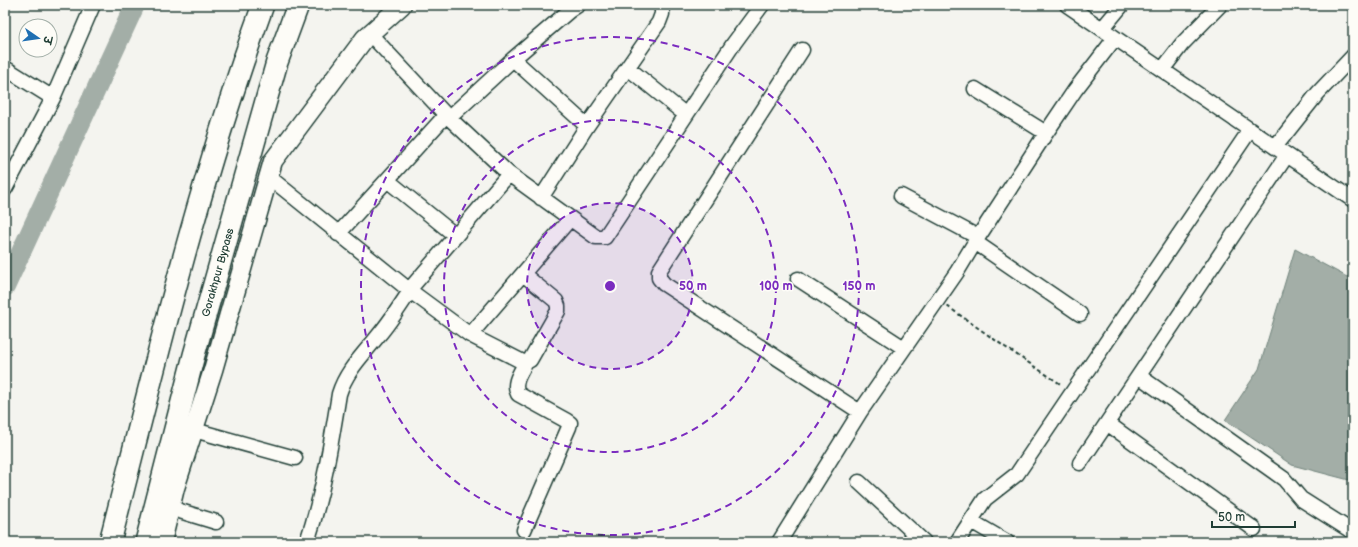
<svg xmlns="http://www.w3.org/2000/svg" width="1358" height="547" viewBox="0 0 1358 547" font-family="'Balsamiq Sans','Playpen Sans Deva',sans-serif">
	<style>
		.water { fill: #a3aea7; stroke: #6e8179 }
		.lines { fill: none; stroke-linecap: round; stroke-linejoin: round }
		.river { stroke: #a3aea7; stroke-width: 20 }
		.minor-casing { stroke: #1f3d34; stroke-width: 17 }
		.major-casing { stroke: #1f3d34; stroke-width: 21 }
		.highway-casing { stroke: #1f3d34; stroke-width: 24 }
		.path { stroke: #1f3d34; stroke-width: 2; stroke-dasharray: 4 3; stroke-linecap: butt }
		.minor { stroke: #fdfcf7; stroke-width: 14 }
		.major { stroke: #fdfcf7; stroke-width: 18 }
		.highway { stroke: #fdfcf7; stroke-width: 21 }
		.ring { fill: none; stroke: #7b2cbf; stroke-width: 2; stroke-dasharray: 7 5 }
		.labels { text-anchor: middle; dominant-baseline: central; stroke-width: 3; stroke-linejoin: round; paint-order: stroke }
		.street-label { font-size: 11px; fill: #1f3d34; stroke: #fdfcf7 }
		.centre { fill: #7b2cbf; stroke: #fdfcf7; stroke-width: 2 }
		.ring-label { font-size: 12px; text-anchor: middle; font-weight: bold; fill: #7b2cbf; stroke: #fdfcf7; stroke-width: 3; stroke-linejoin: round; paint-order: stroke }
	</style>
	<rect width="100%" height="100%" fill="#f4f4ef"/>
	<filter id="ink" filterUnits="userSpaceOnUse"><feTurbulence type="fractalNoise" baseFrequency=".025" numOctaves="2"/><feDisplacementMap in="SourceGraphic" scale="8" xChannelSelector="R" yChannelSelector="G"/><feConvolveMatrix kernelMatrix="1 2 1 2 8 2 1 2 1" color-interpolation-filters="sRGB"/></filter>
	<g filter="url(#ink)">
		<path class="water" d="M1295,249L1347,277L1353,274V481L1292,465L1225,420L1259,369Z"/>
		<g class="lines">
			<path class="river" d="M5,287L135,5"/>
			<g class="minor-casing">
				<path id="minor" d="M1067,5L1353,200
					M1102,29L1122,5
					M370,34L446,115L509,174L596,237H605L734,43L762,5
					M802,50L659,271V278L664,284L860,412
					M513,59L587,126
					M5,68L53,98
					M628,68L686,115
					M1162,70L1182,44L1220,5
					M975,89L1046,133
					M449,118L513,59L569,11L578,5
					M1275,147L1318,93L1353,56
					M269,177L409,290L470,335L521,361L526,362L530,360L558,311V306L556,301L523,274
					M387,180L456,236
					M5,189L53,98L93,5
					M901,196L978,237
					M541,198L587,126L659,22L662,14V5
					M338,234L446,115
					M975,242L1080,314
					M798,279L904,348
					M409,290L509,174
					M470,335L570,219
					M1139,376L1284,479L1301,499L1353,532
					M1107,423L1254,529
					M194,430L295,458
					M1080,463L1287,155
					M859,482L924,542
					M170,508L216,522
					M971,521L1007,542
					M524,530L569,427L570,423L567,421L518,394C512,383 521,372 526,362
					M307,542C323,494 331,444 339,394C346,371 363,355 378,336C390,322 400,306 410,291
					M779,542L860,412L957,272L975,242L1046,133L1075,90L1115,38
					M957,542L985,499L1017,474L1250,130"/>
			</g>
			<g class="major-casing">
				<path id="major" d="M162,542L175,488L213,370L273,161L365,38L402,5"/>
			</g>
			<g class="highway-casing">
				<g id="highway">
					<path d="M110,542C156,362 199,180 263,5"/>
					<path id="s1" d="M146,542L194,355L277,62L298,5"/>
				</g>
			</g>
			<path class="path" d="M947,306L1005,347L1062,385"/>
			<use href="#minor" class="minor"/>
			<use href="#major" class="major"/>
			<use href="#highway" class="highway"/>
		</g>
	</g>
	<circle cx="610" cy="286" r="83" fill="#7b2cbf" fill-opacity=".12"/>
	<g class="ring">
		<circle cx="610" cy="286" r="83"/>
		<circle cx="610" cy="286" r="166"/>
		<circle cx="610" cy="286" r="249"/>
	</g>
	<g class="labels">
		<g class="street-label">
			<text stroke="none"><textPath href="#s1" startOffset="279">Gorakhpur Bypass</textPath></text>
		</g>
	</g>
	<circle cx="610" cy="286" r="6" class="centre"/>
	<g class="ring-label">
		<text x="693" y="290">50 m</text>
		<text x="776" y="290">100 m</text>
		<text x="859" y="290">150 m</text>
	</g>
	<rect width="1358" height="547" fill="none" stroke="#fdfcf7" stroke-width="20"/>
	<rect x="10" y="10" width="1338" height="527" fill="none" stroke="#1f3d34" stroke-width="1.5" filter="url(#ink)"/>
	<g transform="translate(38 38) rotate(103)"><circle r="19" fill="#fdfcf7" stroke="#a4b0a9"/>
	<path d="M0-3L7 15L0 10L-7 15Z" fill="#1f6fb2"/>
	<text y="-6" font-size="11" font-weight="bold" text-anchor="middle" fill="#1f3d34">उ</text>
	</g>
	<path d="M1212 521v6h83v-6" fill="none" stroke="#1f3d34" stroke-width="2"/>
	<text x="1218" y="521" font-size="12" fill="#1f3d34" stroke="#fdfcf7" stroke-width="3" paint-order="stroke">50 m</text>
</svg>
